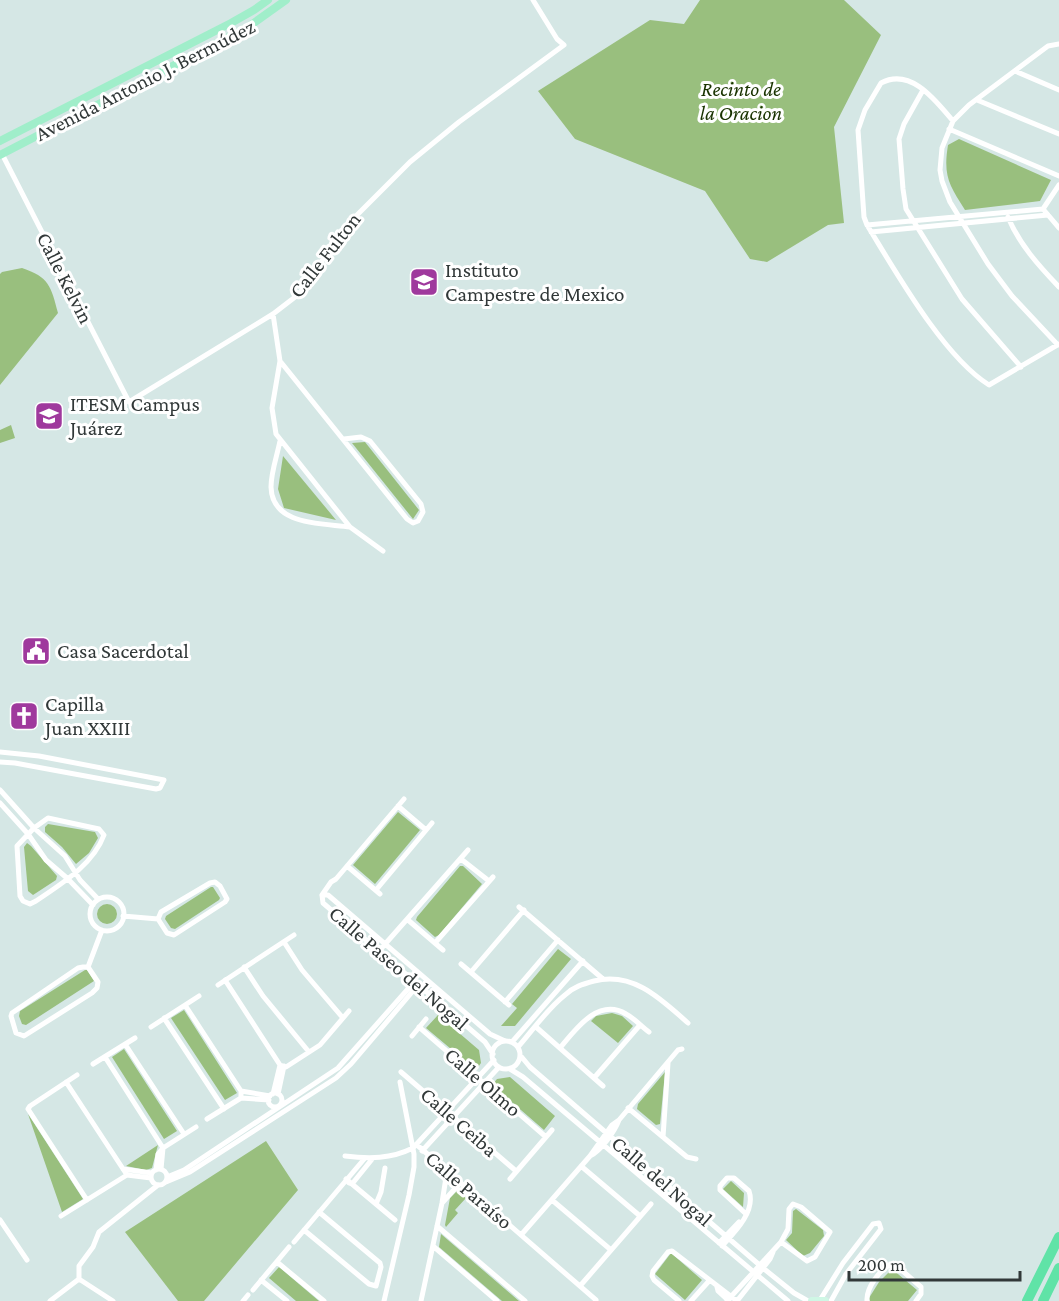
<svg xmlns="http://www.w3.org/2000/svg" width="1059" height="1301" viewBox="0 0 1059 1301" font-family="'Crimson Pro',serif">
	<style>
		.green { fill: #99bf7e }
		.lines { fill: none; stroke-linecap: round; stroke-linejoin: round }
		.street { stroke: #fff; stroke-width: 5 }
		.secondary { stroke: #cff7e5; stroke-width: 8 }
		.primary { stroke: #a0eeca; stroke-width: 8 }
		.highway { stroke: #60e3a7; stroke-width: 10 }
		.labels { text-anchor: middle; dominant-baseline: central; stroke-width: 6; stroke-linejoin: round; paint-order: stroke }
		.street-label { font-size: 21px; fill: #313838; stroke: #fff }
		.park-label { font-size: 21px; font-style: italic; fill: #193300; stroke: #fff }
		.poi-label { font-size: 21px; fill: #313838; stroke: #fff; text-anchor: start }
	</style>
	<rect width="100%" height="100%" fill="#d5e7e5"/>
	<path class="green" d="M700,0H844L881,35L834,127L844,223L828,225L767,262L750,259L705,191L575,139L538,91L650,20L684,24Z
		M959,139L1051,180L1040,201L965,210C949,185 943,176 948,145Z
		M22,268C49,277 51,286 58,313L0,385V274L2,272Z
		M11,425L15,438L0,443V430Z
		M365,442L419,510L413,519L352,443Z
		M283,456L336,520L284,508L278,489Z
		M398,812L420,830L375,884L353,865Z
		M48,824L95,832L98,838L89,853L76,864L62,847L45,832V827Z
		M27,843L31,846L57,876L56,880L33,895L28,891L24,847Z
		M460,866H463L482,884L439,935L435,937L416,920L417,917Z
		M211,887H213L220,898L219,900L175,929L171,928L165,919L166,916Z
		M97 914a10 10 0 1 1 20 0a10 10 0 1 1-20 0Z
		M558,949L571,959L515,1026H501L517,1008L512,1004Z
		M85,970H87L94,981L26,1025L22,1024L19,1016L20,1011Z
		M184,1010L237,1093L225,1100L171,1018Z
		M612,1013L622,1016L633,1026L618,1043L591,1021L596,1016Z
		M438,1015L479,1050L481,1063L476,1070L426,1028Z
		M124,1049L177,1131L164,1139L112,1057Z
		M665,1072L660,1124L656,1125L637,1109L638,1104Z
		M510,1077L555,1116L544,1130L492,1085L497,1079Z
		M28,1114L83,1199L62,1212Z
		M266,1141L298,1190L204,1301H178L125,1232Z
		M158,1145L152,1168L146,1170L126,1166Z
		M731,1181L744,1193L743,1207L723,1189Z
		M458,1190L466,1198L455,1210L458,1213L446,1227L445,1225L450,1198Z
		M796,1209L823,1230L824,1236L810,1253L803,1256L786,1240L792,1233L793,1211Z
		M441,1234L519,1301H502L439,1247Z
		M671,1253L702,1280L685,1300L655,1274Z
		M279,1267L319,1301H296L269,1278Z
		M892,1269L917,1290L908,1301H870L869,1298L879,1282Z"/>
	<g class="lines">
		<path class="street" d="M1015,71L1059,90
			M923,90L904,124L899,139L903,189L906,209L962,299L1021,367
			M977,100L1059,134
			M953,121C936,101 911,67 881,83L865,110L858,130L864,217L867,225C896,272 943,356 989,385L1059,344
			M949,129L1059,176
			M2,154L129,402L273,314L299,294L346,226L410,162L459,122L564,45L557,39L533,0
			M1059,185L1043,209L1059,228
			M1008,217C1019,244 1039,266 1059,287
			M867,225L1043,209
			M871,232L1048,215
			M273,314L280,361L272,408L276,434L350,527L383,551
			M1058,345L1012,296L988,264L950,202L942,181L940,170L942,148L953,121L969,105L1048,46L1059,44
			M280,361L407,519L413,523L418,521L423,512L421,504L370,441L361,437L344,439
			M280,441C277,456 271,472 271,487C272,526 322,523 350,527
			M0,752L39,756L164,780L160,788L156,789L15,763L0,762
			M0,790L34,828L65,856L80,880L98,899
			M0,803L28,834L46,860L68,879L93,905
			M398,806L426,830
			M48,818L99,829L104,835C93,865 61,884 36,901L30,904L23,901L20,896L17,846L34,828Z
			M461,859L489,881
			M347,866L380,894
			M215,882L220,886L227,899L225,902L174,935L167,933L158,919L161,912L210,883Z
			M376,890L432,823
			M322,895H328L490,1034L505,1041
			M322,895L323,903L485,1042L493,1054
			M322,895L331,882L336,879L404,799
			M90 914a17 17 0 1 1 34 0a17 17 0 1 1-34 0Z
			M519,907L603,979
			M123,916L158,919
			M408,920L443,950
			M284,942L302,970L343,1018
			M435,943L493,877
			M379,951L468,850
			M461,964L509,1005
			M83,967H88L98,982L97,988L92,993L24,1036L16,1033L11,1016L12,1013L78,968Z
			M88,967L102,930
			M244,967L263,996L309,1052
			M471,972L524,910
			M225,980L280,1065L273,1094
			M218,985L294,935
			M505,1002L558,940
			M185,1005L241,1091V1098
			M164,1018L224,1109
			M151,1027L199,996
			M419,1027L546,1137
			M536,1027L603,1086
			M412,1036L426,1019
			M492 1055a14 14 0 1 1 28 0a14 14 0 1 1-28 0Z
			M512,1042L583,961
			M125,1044L184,1134
			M518,1047C533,1030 547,1009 565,995C573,987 583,984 594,981C633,971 661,999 688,1023
			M560,1048C575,1030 598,997 626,1014C634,1018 641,1026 649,1032
			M520,1055L530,1067L763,1268L794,1293L808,1301
			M105,1057L163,1148L161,1169
			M93,1064L135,1038
			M280,1065L286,1067L320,1045L349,1011
			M510,1069L523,1077L788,1301
			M401,1072L516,1171
			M77,1075L30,1106L28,1109L87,1200
			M594,1078L640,1025
			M66,1082L127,1175
			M241,1091L270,1096
			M268 1100a7 7 0 1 1 14 0a7 7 0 1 1-14 0Z
			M278,1094L284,1066
			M628,1108L687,1157L696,1159
			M207,1119L241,1098L269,1100
			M663,1137L668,1063
			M417,1145L596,1300
			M422,1151L499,1067
			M345,1156C369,1159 391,1159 413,1148L494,1060
			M590,1156L612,1125L619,1120L678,1050L682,1049
			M581,1166L640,1216
			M151 1177a8 8 0 1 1 16 0a8 8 0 1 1-16 0Z
			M123,1169L152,1173
			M156,1170L158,1154L163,1148L196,1127
			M167,1177L184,1170L338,1068L415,981
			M346,1179L395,1220
			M510,1179L552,1130
			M166,1182L190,1172L336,1078L351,1064L418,985
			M349,1183L352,1184L373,1158
			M552,1200L611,1250
			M443,1202L460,1183
			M376,1204L381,1192L385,1168
			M61,1216L127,1175L151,1178
			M0,1220L27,1260
			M437,1226L525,1301
			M304,1230L369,1284L376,1286L381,1267L380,1263L319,1212
			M521,1235L590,1156C601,1151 615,1131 619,1120
			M294,1242L365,1158
			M719,1243L739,1222
			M433,1246L497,1301
			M722,1246C735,1232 756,1211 749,1191L734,1178H727L720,1186V1190L746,1214
			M277,1262L324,1301
			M79,1279V1266L93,1247L99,1232L158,1185
			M79,1279L113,1301
			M261,1280L287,1301
			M580,1286L651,1204
			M717,1287L718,1291L729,1301
			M253,1290L289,1247
			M820,1300L843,1263L873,1224L879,1223L881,1229L846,1274L831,1301
			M50,1301L79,1279
			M243,1301L248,1295
			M384,1301L409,1195L414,1167V1154L400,1082
			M421,1301L442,1203L447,1171
			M679,1301L654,1280L652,1276L653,1271L668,1252L672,1251L737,1301
			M691,1301L709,1281
			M727,1301L781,1242L788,1229L789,1209L793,1204L801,1207L830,1232L815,1257L807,1261L781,1242
			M737,1301L770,1259L773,1252
			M867,1301C866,1288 880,1269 892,1264L898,1267L921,1287V1294L916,1301"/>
		<path class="secondary" d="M812,1301H825"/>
		<path class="primary" d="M0,141L231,23L254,10L268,0
			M0,155L248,27L286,0"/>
		<path class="highway" d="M1027,1301L1059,1237
			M1043,1301L1059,1268"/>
	</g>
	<defs>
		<g id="school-square" transform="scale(1.5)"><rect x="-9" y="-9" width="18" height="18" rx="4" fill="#9f399d" stroke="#fff"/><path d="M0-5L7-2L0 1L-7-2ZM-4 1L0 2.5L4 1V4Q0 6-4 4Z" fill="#fff"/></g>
		<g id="university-square" transform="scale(1.5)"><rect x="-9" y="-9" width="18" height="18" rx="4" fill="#9f399d" stroke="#fff"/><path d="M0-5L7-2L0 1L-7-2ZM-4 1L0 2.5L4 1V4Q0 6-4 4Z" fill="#fff"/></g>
		<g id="civic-square" transform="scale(1.5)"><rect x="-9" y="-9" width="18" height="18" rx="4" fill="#9f399d" stroke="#fff"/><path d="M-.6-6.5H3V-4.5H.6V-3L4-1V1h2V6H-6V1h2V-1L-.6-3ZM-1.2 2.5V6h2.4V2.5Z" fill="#fff"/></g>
		<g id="church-square" transform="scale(1.5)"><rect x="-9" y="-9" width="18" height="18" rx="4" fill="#9f399d" stroke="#fff"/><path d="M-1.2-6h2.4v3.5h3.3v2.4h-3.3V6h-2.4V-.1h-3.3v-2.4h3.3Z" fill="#fff"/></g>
	</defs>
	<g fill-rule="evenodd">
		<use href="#school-square" x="424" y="282"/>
		<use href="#university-square" x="49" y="416"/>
		<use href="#civic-square" x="36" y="651"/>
		<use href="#church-square" x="24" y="716"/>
	</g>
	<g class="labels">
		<g class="street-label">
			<text transform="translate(145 80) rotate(-27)">Avenida Antonio J. Bermúdez</text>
			<text transform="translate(325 255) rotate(-52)">Calle Fulton</text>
			<text transform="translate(65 278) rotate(63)">Calle Kelvin</text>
			<text transform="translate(399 968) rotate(41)">Calle Paseo del Nogal</text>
			<text transform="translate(483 1082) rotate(41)">Calle Olmo</text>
			<text transform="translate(459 1122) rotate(41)">Calle Ceiba</text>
			<text transform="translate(662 1181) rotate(41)">Calle del Nogal</text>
			<text transform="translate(469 1190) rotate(41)">Calle Paraíso</text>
		</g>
		<g class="park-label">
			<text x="741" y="89">Recinto de<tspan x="741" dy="24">la Oracion</tspan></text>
		</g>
		<g class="poi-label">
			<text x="445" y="270">Instituto<tspan x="445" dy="24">Campestre de Mexico</tspan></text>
			<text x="70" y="404">ITESM Campus<tspan x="70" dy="24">Juárez</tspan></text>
			<text x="57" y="651">Casa Sacerdotal</text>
			<text x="45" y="704">Capilla<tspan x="45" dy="24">Juan XXIII</tspan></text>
		</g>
	</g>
	<path d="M849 1271v9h171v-9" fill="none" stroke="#313838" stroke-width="3"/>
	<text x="858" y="1271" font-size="18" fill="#313838" stroke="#ffffff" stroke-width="4.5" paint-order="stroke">200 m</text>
</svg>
